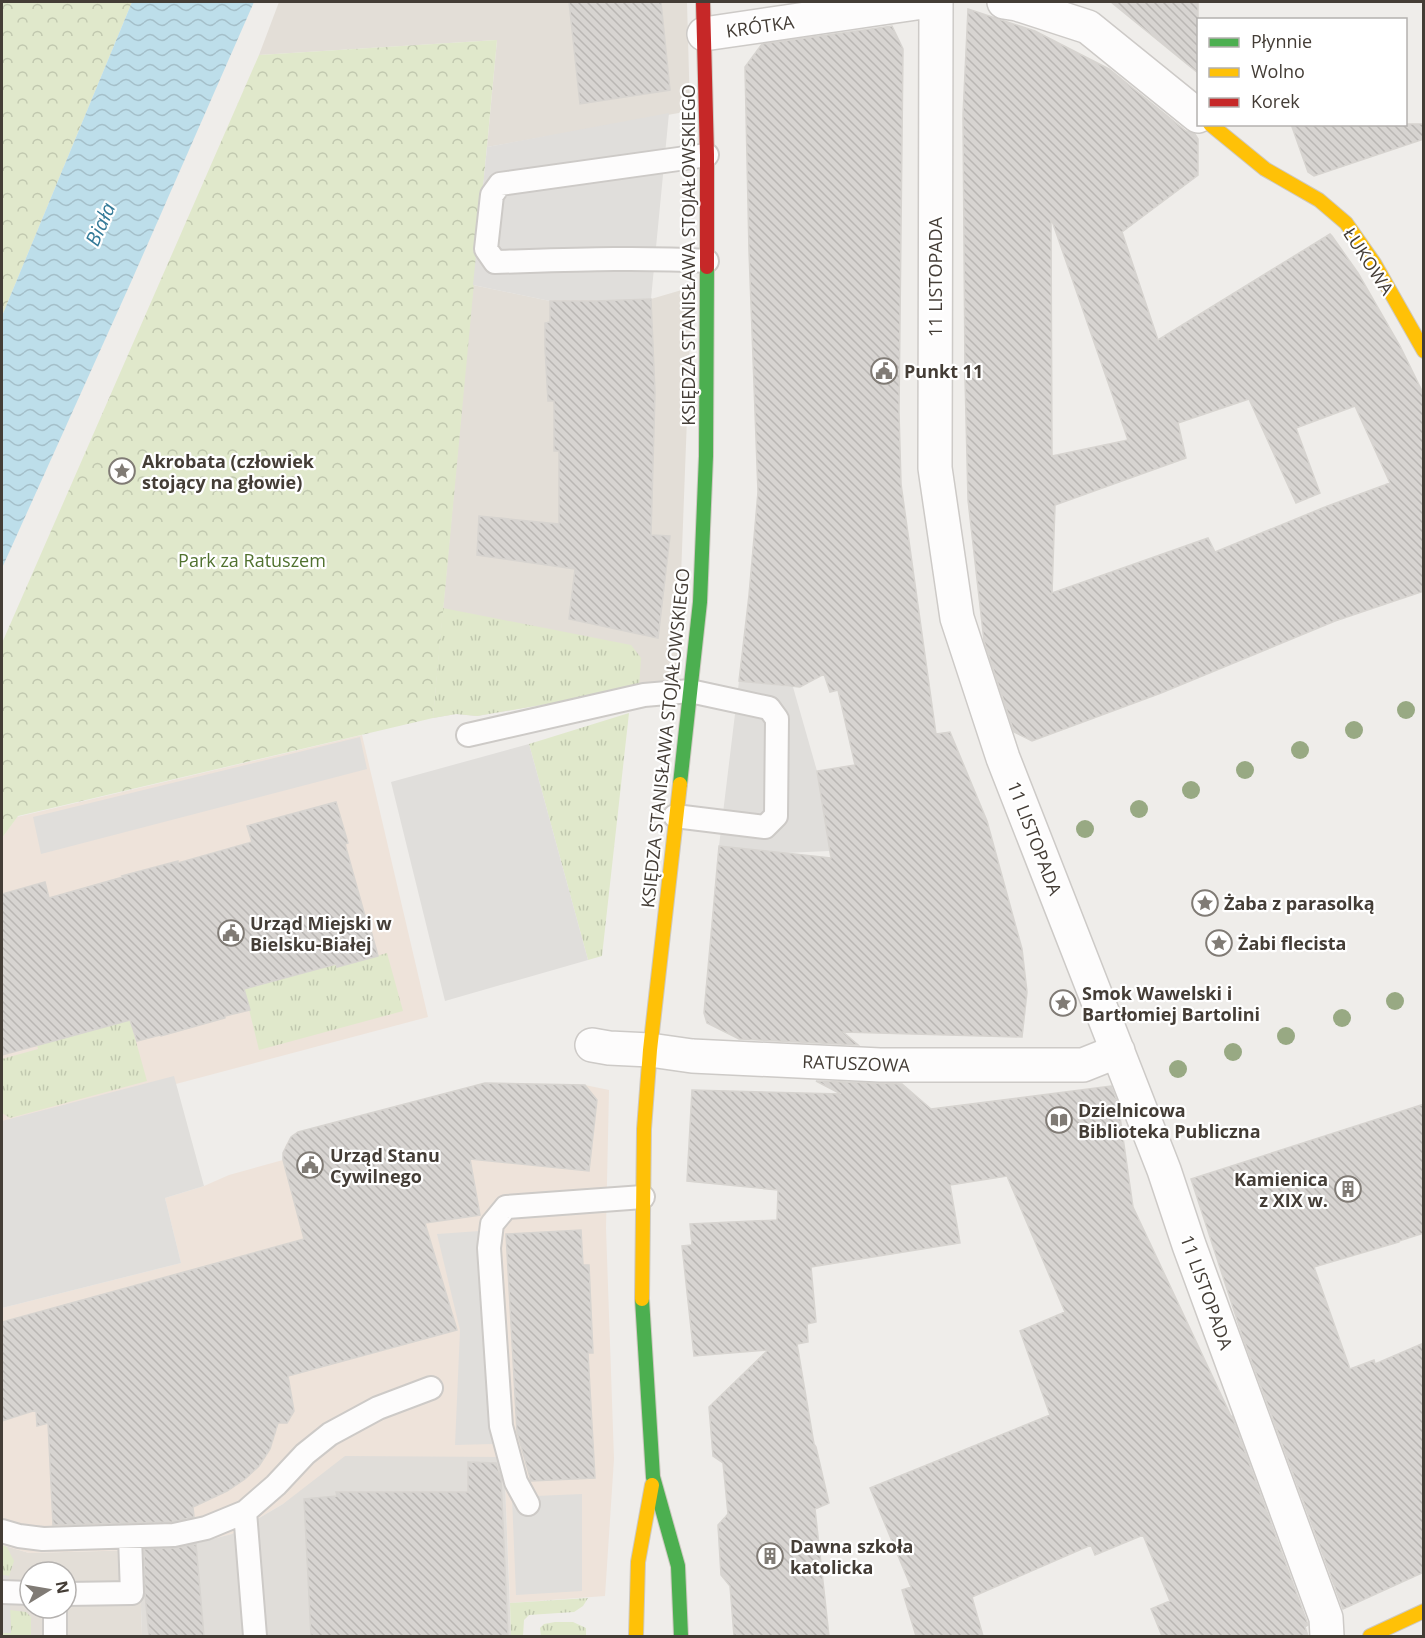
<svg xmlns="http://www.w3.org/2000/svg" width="1425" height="1638" viewBox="0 0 1425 1638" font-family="'Open Sans',sans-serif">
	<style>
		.residential { fill: #e3ded7; fill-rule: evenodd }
		.commercial { fill: #eee3da }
		.industrial { fill: #e0ddd9 }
		.grass { fill: url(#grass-tufts) }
		.forest { fill: url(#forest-crowns) }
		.parking { fill: #e0dedb }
		.water { fill: url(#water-waves) }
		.building { fill: url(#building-back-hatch); stroke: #d7d4d0; stroke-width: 1.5; fill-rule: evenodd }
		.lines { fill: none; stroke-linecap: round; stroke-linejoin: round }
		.lane-casing { stroke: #cdcac7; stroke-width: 26 }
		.street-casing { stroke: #cdcac7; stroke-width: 36 }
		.fast-casing { stroke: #cec9c1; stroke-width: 16 }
		.slow-casing { stroke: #cec9c1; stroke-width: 16 }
		.jam-casing { stroke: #cec9c1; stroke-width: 16 }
		.lane { stroke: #fdfcfc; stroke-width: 22 }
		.street { stroke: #fdfcfc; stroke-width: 33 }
		.fast { stroke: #4caf50; stroke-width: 14 }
		.slow { stroke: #ffc107; stroke-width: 14 }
		.jam { stroke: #c62828; stroke-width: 14 }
		.tree { fill: #98a983 }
		.labels { text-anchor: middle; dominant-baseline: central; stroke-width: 4.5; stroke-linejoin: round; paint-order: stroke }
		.street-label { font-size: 18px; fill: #443d36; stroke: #fff }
		.poi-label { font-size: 18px; font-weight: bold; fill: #443d36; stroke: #fff; text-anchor: start }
		.park-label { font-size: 18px; fill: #50712e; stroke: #fff }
		.water-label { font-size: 20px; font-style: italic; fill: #347a98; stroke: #fff }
	</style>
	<defs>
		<pattern id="grass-tufts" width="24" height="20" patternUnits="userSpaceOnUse" patternTransform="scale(1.5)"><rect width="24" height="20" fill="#e0e8cb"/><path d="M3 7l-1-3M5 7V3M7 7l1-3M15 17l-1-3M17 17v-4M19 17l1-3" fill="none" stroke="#c1c8af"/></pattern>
		<pattern id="forest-crowns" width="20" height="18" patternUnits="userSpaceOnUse" patternTransform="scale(1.5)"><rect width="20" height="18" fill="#e0e8cb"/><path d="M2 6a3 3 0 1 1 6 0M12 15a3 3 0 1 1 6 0" fill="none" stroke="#c1c8af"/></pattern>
		<pattern id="water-waves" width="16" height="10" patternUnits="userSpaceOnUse" patternTransform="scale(1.5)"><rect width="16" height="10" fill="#bddeea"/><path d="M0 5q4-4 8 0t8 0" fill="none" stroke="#a4bfc9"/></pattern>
		<pattern id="building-back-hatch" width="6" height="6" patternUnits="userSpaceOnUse" patternTransform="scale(1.5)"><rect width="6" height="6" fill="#d7d4d1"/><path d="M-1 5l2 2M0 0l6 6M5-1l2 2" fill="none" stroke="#bab7b4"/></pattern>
	</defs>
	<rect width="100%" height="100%" fill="#efedea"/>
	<path class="residential" d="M279,2H687L690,111L487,147L497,40L259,55Z
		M473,285L550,301L651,299L692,287L677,681L477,716L456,714L433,718Z
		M2,1545L29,1553L139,1550L142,1636H2ZM30,1572H66V1608H30Z"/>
	<path class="commercial" d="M362,735L428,1017L10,1128L2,1123V838L17,817Z
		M484,1083L585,1085L609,1090L606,1228L614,1459L605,1596L510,1603L504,1458L283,1504L232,1534L185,1546L139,1550L29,1553L2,1545V1308L181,1263L165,1198L204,1186L229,1175L283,1160V1153L286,1145L291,1137L298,1132Z"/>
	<path class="industrial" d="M345,1456L504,1457L511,1636H142L139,1550L185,1546L232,1534L283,1504Z"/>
	<path class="grass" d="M443,608L631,645L641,658L639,688L477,716L456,714L433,718Z
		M629,713L602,956L588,960L529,744Z
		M387,953L403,1011L259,1050L244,989L336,964L338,967Z
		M130,1020L147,1081L10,1118L2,1113V1059L38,1049L37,1045Z
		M2,1545L7,1547L14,1561L9,1576L2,1575Z
		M588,1598L583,1606L574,1612L529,1615L524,1620L523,1636H511L510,1603Z
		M10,1610L26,1612L31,1617V1636H2V1633H11Z
		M555,1622H573L586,1628V1636H541L540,1628L544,1624Z"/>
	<path class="forest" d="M2,2H132L2,316Z
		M497,40L433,718L18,816L2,838V643L259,55Z"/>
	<path class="parking" d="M669,113L651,299L595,301H550L473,285L487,147Z
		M739,681L793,687L817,771L829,846H832L829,851L785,853L719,846Z
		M360,737L367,769L41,854L33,817Z
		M529,744L588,960L445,1001L391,782Z
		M174,1076L204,1186L165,1198L181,1263L2,1308V1121Z
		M480,1231L493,1444L455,1445L460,1330L437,1234Z
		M582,1494V1591L516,1595L512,1497Z
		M2,1575L9,1576L11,1633H2Z"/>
	<path class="water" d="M132,2H254L131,282L2,568V316Z"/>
	<path class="building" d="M569,2H661L670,90L580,104Z
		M1111,2H1198V73Z
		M968,9L1035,31L1109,69L1186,131L1195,134L1198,139V175L1122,232L1158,340L1330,234L1332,236L1358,273L1400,346L1424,395V591L1335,621L1161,693L1032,741L1014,732L984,641L968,500L965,377L963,115ZM1051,218L1128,440L1052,456ZM1249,399L1296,503L1320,493L1296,428L1355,406L1390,483L1325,507L1215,552L1208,538L1052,593L1055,505L1186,458L1178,423Z
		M892,26L903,49L899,412L901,484L936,734L950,732L987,821L1022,949L1027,992L1022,1037L843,1032L858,1045L739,1039L707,1023L704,1013L719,846L831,858L817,771L855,765L838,690L830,692L824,674L800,687L739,681L749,595L758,492L749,251L745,67L762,44Z
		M1291,124H1424V139L1314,176L1308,172Z
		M651,299L655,393L651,535L670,536L658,638L569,619L575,569L477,555L479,516L559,524V451H554V401H548L545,348V323L550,322V301H595Z
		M336,802L348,843L345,844L365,916H367L378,956L337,967L336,964L244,989L250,1010L225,1016V1018L161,1036L160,1035L137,1041L130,1020L2,1055V894L45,882L49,898L123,877L122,876L178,861V863L252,842L247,826Z
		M816,1081L902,1084L931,1109L1111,1086L1118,1103L1133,1207L1231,1416H1232L1307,1622L1308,1625L1305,1627L1308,1636H1162L1151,1609L1170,1601L1143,1535L1095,1555L1091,1545L972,1597L983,1636H916L902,1590L911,1587L870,1488L1050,1415L1020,1331L1065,1312L1007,1176L950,1185L960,1243L811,1267L816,1322L807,1324L808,1342L797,1344L814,1444L816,1447L829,1503L815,1509L829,1636H734L730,1586L721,1575L718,1525L728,1514L723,1463L713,1456L709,1407L768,1350L694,1356L682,1246L692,1245L690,1224L777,1220L778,1190L687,1181L692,1090L841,1094Z
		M485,1083L585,1085L597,1100L589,1171L470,1159L480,1215L425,1223L457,1330L288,1376L294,1411L287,1423H278L270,1449L259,1466L245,1479L227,1491L193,1507L194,1517L172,1522L53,1525L48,1423L37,1426L36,1410L2,1421V1322L304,1239L283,1160V1153L291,1137L298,1132Z
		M1424,1104V1233L1399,1241V1242L1314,1267L1350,1369L1374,1360L1375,1364L1424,1343V1572L1343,1609L1242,1335L1191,1179Z
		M581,1230L583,1265H589L593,1353H588L595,1478L531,1481L517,1432L506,1234Z
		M468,1462L496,1463L501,1478L508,1636H311L304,1499L337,1496L336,1492H468Z
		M196,1544L204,1636H149L145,1594L144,1549L175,1548Z"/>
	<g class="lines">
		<g class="lane-casing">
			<path id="lane" d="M707,261C636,257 566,260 495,262L486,249L492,195L500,184L707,155
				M468,735L644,695L690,691L769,708L777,719L776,816L765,827L675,816
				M528,1504L516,1482L501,1426L489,1248L492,1224L506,1207L643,1197
				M245,1512L255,1636
				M2,1531L19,1536L43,1539L174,1535L206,1528L245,1512L276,1485L305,1454L330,1434L378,1408L431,1388
				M2,1592L30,1593
				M66,1594L132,1593L130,1537
				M55,1608V1636"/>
		</g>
		<g class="street-casing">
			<path id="street" d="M936,2L935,468L957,618L1003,758L1164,1170L1189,1245L1326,1618L1327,1636
				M1004,2L1017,4L1088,27L1198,116
				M704,34L923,2
				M592,1045L609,1048L650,1050L692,1056L880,1065H1083L1118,1051"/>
		</g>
		<g class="fast-casing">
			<path id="fast" d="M680,784L700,602L706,456L707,267
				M642,1299L653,1477L678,1566L681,1636"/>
		</g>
		<g class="slow-casing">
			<path id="slow" d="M1210,124L1265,169L1319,200L1346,223L1374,263L1424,351
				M642,1299L644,1129L650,1050L680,784
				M636,1636L638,1562L652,1485
				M1370,1636L1424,1611"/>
		</g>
		<g class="jam-casing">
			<path id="jam" d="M703,2L707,155V267"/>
		</g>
		<use href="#lane" class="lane"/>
		<use href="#street" class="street"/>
		<use href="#fast" class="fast"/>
		<use href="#slow" class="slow"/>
		<use href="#jam" class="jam"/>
	</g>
	<g class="tree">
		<circle cx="1406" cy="710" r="9"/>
		<circle cx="1354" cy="730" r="9"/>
		<circle cx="1300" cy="750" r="9"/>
		<circle cx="1245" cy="770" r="9"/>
		<circle cx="1191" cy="790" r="9"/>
		<circle cx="1139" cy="809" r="9"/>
		<circle cx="1085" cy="829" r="9"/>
		<circle cx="1395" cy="1001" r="9"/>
		<circle cx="1342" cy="1018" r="9"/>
		<circle cx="1286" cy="1036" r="9"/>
		<circle cx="1233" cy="1052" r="9"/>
		<circle cx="1178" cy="1069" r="9"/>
	</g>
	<defs>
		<g id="civic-ring" transform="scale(1.35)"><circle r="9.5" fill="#fff" stroke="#807b75" stroke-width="1.5"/><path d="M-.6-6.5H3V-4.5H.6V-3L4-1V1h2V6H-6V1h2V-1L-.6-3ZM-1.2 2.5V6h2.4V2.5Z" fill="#807b75"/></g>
		<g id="sight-ring" transform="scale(1.35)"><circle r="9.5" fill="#fff" stroke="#807b75" stroke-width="1.5"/><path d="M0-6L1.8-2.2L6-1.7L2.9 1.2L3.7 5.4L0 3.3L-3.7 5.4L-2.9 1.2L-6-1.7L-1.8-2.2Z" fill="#807b75"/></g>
		<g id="library-ring" transform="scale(1.35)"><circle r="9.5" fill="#fff" stroke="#807b75" stroke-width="1.5"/><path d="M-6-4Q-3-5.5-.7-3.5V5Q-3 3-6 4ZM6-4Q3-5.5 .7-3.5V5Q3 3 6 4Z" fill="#807b75"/></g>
		<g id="building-ring" transform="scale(1.35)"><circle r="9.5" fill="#fff" stroke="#807b75" stroke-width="1.5"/><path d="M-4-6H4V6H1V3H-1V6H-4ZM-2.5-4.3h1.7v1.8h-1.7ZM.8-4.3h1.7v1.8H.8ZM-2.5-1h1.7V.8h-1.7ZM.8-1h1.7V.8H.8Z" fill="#807b75"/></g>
	</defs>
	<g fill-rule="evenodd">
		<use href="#civic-ring" x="884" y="371"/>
		<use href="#sight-ring" x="122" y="471"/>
		<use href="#sight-ring" x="1205" y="903"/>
		<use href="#civic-ring" x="231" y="933"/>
		<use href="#sight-ring" x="1219" y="943"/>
		<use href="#sight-ring" x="1063" y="1003"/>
		<use href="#library-ring" x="1059" y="1120"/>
		<use href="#civic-ring" x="310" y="1165"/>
		<use href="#building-ring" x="1348" y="1189"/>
		<use href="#building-ring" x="770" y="1556"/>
	</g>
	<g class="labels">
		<g class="street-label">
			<text transform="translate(760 26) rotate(-8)">KRÓTKA</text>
			<text transform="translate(688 255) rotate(-90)">KSIĘDZA STANISŁAWA STOJAŁOWSKIEGO</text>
			<text transform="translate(1369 261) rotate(57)">ŁUKOWA</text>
			<text transform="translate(935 277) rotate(-90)">11 LISTOPADA</text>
			<text transform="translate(665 738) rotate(-84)">KSIĘDZA STANISŁAWA STOJAŁOWSKIEGO</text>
			<text transform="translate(1035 838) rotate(69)">11 LISTOPADA</text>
			<text transform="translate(856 1063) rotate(2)">RATUSZOWA</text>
			<text transform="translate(1207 1292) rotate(70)">11 LISTOPADA</text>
		</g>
		<g class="poi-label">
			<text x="904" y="371">Punkt 11</text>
			<text x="142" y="461">Akrobata (człowiek<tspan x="142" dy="21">stojący na głowie)</tspan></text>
			<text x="1224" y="903">Żaba z parasolką</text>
			<text x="250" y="923">Urząd Miejski w<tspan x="250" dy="21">Bielsku-Białej</tspan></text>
			<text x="1238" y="943">Żabi flecista</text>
			<text x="1082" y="993">Smok Wawelski i<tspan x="1082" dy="21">Bartłomiej Bartolini</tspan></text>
			<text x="1078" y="1110">Dzielnicowa<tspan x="1078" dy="21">Biblioteka Publiczna</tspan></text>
			<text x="330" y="1155">Urząd Stanu<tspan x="330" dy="21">Cywilnego</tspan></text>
			<text x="1328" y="1179" text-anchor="end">Kamienica<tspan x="1328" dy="21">z XIX w.</tspan></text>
			<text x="790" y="1546">Dawna szkoła<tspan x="790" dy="21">katolicka</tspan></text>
		</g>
		<g class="park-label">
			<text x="252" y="560">Park za Ratuszem</text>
		</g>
		<g class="water-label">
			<text transform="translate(100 224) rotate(-66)">Biała</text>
		</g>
	</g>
	<rect width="1425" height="1638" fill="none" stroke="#443d36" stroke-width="6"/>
	<rect x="1197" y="18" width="210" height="108" fill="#ffffff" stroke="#b4b1af" stroke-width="1.5"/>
	<rect x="1209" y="38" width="30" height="9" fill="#4caf50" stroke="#b4b1af" stroke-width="1.5"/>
	<text x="1251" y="48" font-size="18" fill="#443d36">Płynnie</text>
	<rect x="1209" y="68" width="30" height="9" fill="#ffc107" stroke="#b4b1af" stroke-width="1.5"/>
	<text x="1251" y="78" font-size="18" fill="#443d36">Wolno</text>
	<rect x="1209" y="98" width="30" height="9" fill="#c62828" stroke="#b4b1af" stroke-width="1.5"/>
	<text x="1251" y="108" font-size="18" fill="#443d36">Korek</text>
	<g transform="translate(48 1590) rotate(79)"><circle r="28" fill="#ffffff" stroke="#b4b1af" stroke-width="1.5"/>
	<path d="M0-4.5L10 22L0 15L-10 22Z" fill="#807b75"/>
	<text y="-9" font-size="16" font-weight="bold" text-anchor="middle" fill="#443d36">N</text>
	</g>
</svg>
